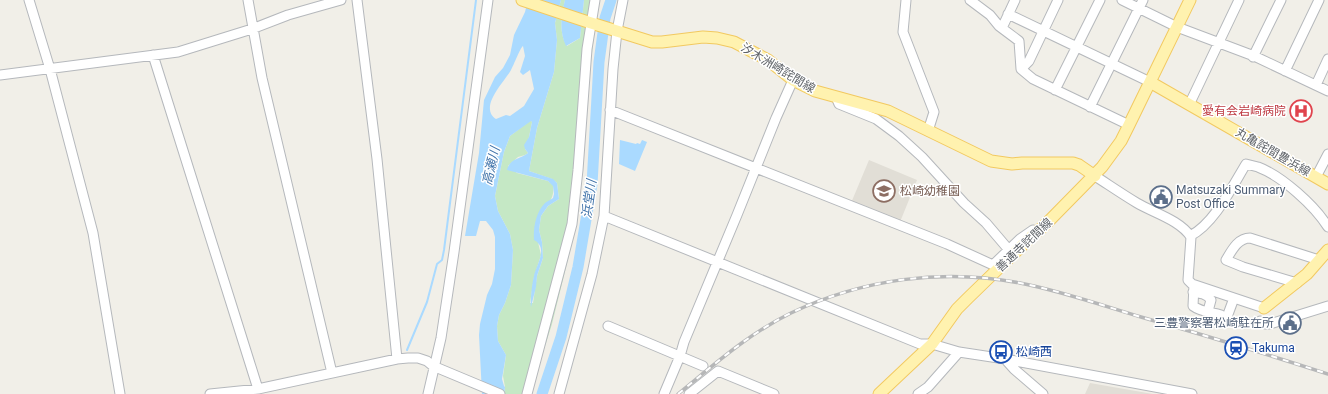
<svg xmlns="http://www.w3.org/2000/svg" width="1328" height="394" viewBox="0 0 1328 394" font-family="Roboto,'Noto Sans JP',sans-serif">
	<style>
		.education { fill: #e1ded6 }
		.green { fill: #c5e8c5 }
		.water { fill: #aadaff; fill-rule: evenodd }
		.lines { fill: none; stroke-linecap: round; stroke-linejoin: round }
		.stream { stroke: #aadaff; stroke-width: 2 }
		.river { stroke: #aadaff; stroke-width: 11 }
		.minor-casing { stroke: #b5b8bc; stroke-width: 11 }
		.major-casing { stroke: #f2c960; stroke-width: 13 }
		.minor { stroke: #fff; stroke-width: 9 }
		.major { stroke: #fff2af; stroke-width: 11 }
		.rail-casing { stroke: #b6b7b8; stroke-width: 3.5 }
		.rail { stroke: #fff; stroke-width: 2; stroke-dasharray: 6; stroke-linecap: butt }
		.labels { text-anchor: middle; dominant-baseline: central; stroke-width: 3; stroke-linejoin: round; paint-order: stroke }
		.street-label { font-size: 12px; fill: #5f6368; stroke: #fff }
		.health-label { font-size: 12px; fill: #be3a42; stroke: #fff; text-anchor: end }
		.service-label { font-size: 12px; fill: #4e5e75; stroke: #fff; text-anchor: start }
		.education-label { font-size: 12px; fill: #785e54; stroke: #fff; text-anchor: start }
		.transit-label { font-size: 12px; fill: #164399; stroke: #fff; text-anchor: start }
		.water-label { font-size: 13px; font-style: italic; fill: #4174aa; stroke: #fff }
	</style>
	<rect width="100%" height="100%" fill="#f1efe8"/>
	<path class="education" d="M869,160L917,180L900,222L851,203Z
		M1090,383L1153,394H1085Z"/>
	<path class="green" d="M561,0H565C562,15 558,32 567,46L580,38L584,0H598L588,89L577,223L552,324L530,394H504L505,387L503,376L506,355L498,341L497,326L499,315L505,303L511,285L513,250L510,234L498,211L495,196L504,152L510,136L531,120L532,122L529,137L525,149L528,153L525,155L518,157L508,166L517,173L548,181L553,185C555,200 547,204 538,214V242L541,255L534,277L530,303H533L537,276L543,258L542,242L539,230L541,216L548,206L559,199L557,183L552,179L529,171L537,128L554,72L557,40L555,23Z"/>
	<path class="water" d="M528,0H561L555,23L557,40L554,72L537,128L529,171L553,179L557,183L559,199L548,206L541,216L539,230L542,242L543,258L537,276L536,287L531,307C530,302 532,283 534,276C536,265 549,248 534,240C533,228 536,212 545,203C547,201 551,200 553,198L554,194L553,186L548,181L507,170C510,158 521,159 528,153L525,149L524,145L529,137L532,122L531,121L510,136L504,152L495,196L498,211L510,234L513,250L511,285L505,303L499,315L497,326L498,341L506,355L502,379L504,386L505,387L504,394H482L479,335L480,324L487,295L492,284L495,269V237L493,230L486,221H480L476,236H465L479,153L484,100L495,77L503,68L510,55L514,35L525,12ZM523,46L525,56L520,72L523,75L530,70L534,89L524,106L510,116L506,115L496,119C478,107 505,81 511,70C514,65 520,48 523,46Z
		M565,0H584L580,38L566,46C559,31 561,16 565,0Z
		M620,140L636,144L637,143L640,144L642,140L647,142L635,171L619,164Z"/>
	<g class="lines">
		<path class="stream" d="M407,350L427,302L437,264L442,260L444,250L476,0"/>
		<path class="river" d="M542,394L561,337L578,267L592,184L599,62L605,18L611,0"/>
		<g class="minor-casing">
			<path id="minor" d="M29,0L50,69L93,233L120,394
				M248,0L262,78L332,373
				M357,0L377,159L397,359
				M906,0L903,32L934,112L928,131
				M970,0L990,15L999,26L1019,41L1021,69L1033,79L1129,125
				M1122,0L1177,27L1254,56L1328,91
				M1008,14L1150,82
				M1002,28L1015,0
				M153,55L258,389
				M1253,57L1281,0
				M1021,69L1029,61L1058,0
				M1285,71L1319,0
				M0,75L178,52L252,29L288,15L341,0
				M1316,85L1328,59
				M1055,90L1100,0
				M836,97L839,104L876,119L899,136L922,157L964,203L986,223L1009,250
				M1189,105L1239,0
				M1090,107L1143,0
				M610,110L947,244L993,265L1020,239L1033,230
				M1095,176C1109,185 1122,194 1137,203C1154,213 1180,220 1191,237L1188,280L1192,284L1264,308
				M1316,177L1328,154
				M604,216L920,344H932L959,352L1005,359L1192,394
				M1190,236C1214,224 1232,187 1246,164C1250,165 1254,166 1258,167C1282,176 1315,206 1328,227
				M1297,283L1243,267L1226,260C1232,250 1238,238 1250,238L1319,260
				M1194,285L1193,306C1201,312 1212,312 1221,315
				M1193,292C1200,293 1207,294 1211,300L1208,311
				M1227,317L1234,298
				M1260,321L1265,324H1270L1328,306
				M608,326L703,366
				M1005,359L1014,369L1043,394
				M210,394L258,389L397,359L408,358H418L427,361L433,366L500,394
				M428,394L441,338L454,252L488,0
				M527,394L572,224L578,170L587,49L595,0
				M559,394L592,274L604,216L613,69L617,31L623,0
				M664,394L680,356L684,342L737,215L776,118L793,80
				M689,394L718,371L774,394
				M918,394L928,387L959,352"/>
		</g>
		<g class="major-casing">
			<path id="major" d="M522,0L588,22L652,42H662L703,37L717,38L734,42L768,60L793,80L815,91L888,111L991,161L1012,164L1022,163H1073L1079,165L1095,176
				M1150,82L1328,184
				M1264,308L1307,274L1328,250
				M879,394L932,344L957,309L968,298L1034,234L1044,226L1102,167L1121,141L1129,125L1190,0"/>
		</g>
		<use href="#minor" class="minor"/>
		<use href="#major" class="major"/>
		<g class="rail-casing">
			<path id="rail" d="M678,394C715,364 748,334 791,313C862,279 943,268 1020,283C1061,291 1101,305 1141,317C1204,335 1266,354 1328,374"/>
		</g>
		<use href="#rail" class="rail"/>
	</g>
	<defs>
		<g id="hospital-ring" transform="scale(1.15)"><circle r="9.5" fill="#fff" stroke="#e0444e" stroke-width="1.5"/><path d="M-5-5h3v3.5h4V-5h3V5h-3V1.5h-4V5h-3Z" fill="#e0444e"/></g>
		<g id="school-ring" transform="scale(1.15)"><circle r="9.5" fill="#fff" stroke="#8d6e63" stroke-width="1.5"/><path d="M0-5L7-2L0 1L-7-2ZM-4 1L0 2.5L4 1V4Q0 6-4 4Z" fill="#8d6e63"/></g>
		<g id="civic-ring" transform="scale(1.15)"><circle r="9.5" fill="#fff" stroke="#5c6f8a" stroke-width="1.5"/><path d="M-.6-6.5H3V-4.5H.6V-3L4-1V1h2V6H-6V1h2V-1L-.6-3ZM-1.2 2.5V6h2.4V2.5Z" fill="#5c6f8a"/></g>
		<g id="station-ring" transform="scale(1.15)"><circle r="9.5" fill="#fff" stroke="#1a4fb4" stroke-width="1.5"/><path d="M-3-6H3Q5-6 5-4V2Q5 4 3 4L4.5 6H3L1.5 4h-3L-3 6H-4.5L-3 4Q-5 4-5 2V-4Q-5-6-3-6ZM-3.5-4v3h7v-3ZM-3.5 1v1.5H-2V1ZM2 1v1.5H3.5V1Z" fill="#1a4fb4"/></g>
		<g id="bus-ring" transform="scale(1.15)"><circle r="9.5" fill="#fff" stroke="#1a4fb4" stroke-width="1.5"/><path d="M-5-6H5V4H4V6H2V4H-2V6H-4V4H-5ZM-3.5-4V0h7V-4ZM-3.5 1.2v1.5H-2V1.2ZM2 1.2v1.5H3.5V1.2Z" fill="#1a4fb4"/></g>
	</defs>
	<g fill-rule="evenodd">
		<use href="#hospital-ring" x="1301" y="111"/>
		<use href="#school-ring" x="884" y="191"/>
		<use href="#civic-ring" x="1161" y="197"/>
		<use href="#civic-ring" x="1290" y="323"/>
		<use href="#station-ring" x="1236" y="348"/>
		<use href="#bus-ring" x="1001" y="352"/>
	</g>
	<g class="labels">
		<g class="street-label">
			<text transform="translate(778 68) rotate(31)">汐木洲崎詫間線</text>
			<text transform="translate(1273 152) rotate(30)">丸亀詫間豊浜線</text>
			<text transform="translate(1024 245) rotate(-43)">善通寺詫間線</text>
		</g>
		<g class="health-label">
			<text x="1286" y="111">愛有会岩崎病院</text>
		</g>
		<g class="service-label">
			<text x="1176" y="190">Matsuzaki Summary<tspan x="1176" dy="14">Post Office</tspan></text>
			<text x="1274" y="323" text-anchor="end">三豊警察署松崎駐在所</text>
		</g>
		<g class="education-label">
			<text x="900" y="191">松崎幼稚園</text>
		</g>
		<g class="transit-label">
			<text x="1252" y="348">Takuma</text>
			<text x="1016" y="352">松崎西</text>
		</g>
		<g class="water-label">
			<text transform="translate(491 166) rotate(-77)">高瀬川</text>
			<text transform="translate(589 199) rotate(-82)">浜堂川</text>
		</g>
	</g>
</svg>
